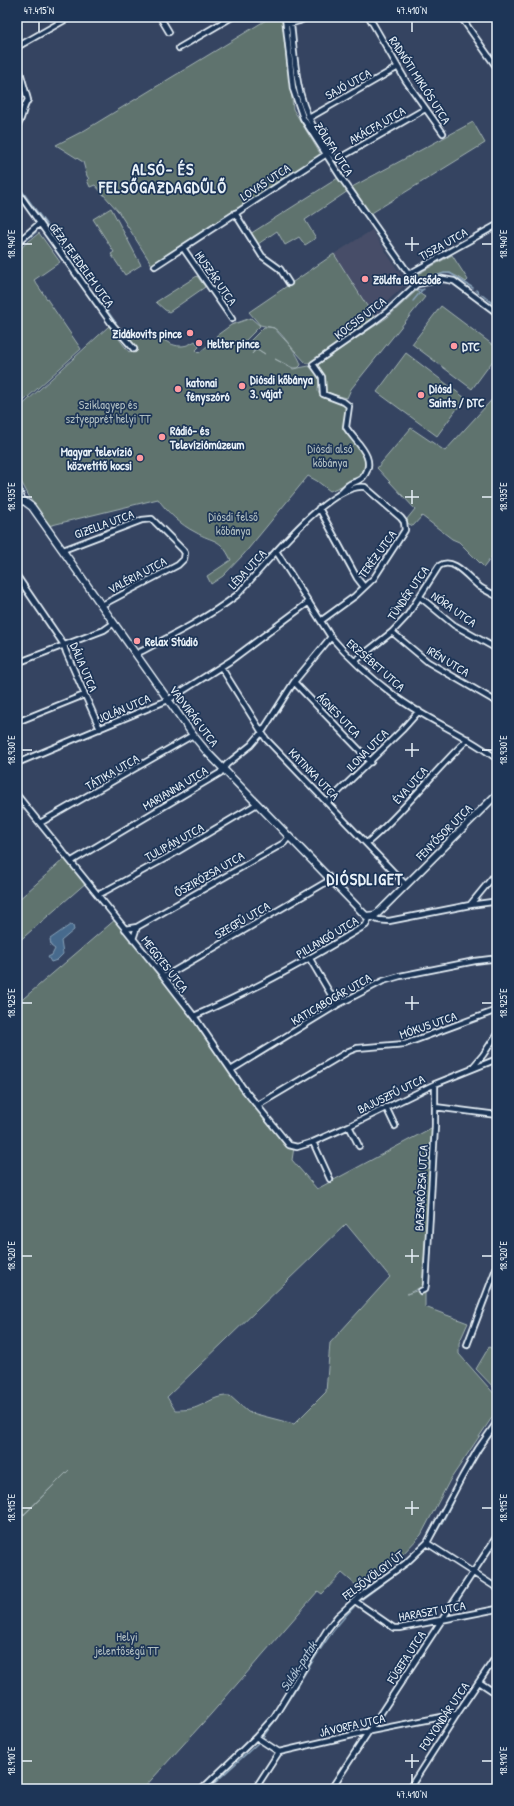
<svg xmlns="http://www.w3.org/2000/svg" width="514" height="1806" viewBox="0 0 514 1806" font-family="'Patrick Hand',sans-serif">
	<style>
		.built { fill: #464e68 }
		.green { fill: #5e736e; stroke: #a3b2b3; fill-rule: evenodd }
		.water { fill: #466b8d; stroke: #87a1b8 }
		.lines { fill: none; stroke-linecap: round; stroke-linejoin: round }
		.stream { stroke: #87a1b8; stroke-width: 1.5 }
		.street-casing { stroke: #e8f1f8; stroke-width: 8 }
		.secondary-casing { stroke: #e8f1f8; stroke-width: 9 }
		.street { stroke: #1d3557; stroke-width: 4.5 }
		.secondary { stroke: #1d3557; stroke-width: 6 }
		.ticks { fill: none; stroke: #e8f1f8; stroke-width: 1.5 }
		.poi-dot { fill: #ff9aa2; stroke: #1d3557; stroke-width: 1.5 }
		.labels { text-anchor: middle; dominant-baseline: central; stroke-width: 3.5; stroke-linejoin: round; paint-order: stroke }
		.street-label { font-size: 12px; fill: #e8f1f8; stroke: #1d3557 }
		.poi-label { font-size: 12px; font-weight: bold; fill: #e8f1f8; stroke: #1d3557; text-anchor: start }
		.park-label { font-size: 12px; fill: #b1bfc1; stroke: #1d3557 }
		.water-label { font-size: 13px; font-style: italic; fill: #afc2d3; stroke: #1d3557 }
		.district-label { font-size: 16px; font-weight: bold; letter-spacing: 1px; fill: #e8f1f8; stroke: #1d3557 }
		.neatline { fill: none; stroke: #e8f1f8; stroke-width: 1.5 }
		.ticks-label { font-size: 10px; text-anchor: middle; fill: #e8f1f8 }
	</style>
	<rect width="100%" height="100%" fill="#354461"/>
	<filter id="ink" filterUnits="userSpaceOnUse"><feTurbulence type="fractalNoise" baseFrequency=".025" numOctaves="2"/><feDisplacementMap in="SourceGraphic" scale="8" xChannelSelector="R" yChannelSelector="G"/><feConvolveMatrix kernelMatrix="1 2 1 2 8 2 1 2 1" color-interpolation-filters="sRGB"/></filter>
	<g filter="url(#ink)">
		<path class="built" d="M372,230L408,286L406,288L404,286L394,295L378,310L380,313L374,317L334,254Z"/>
		<path class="green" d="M271,17H284L293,109L321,155L152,265L118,211L95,185L90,187L87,180L89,179L87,176L83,162L56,145L85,130Z
			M473,122L485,143L370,214L352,187Z
			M338,178L348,191L305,220L316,238L305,245L299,237L285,245L277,231L258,244L250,234Z
			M111,208L141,265L125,275L111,254L114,252L93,219Z
			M39,233L60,262L34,280L81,349L17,407V254L24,245Z
			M334,254L374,317L368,322V323L312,363H306L274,328L260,325L249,312Z
			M452,255L468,280L466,282C445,267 442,275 419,281L416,278V275Z
			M197,276L205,287L169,312L165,310L156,302Z
			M416,291L425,297L351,389L347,398L324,392L323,376L317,365L388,317Z
			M441,306L497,348V355L472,389L412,344Z
			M251,318L260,326L245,341L225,342L216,336L231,325Z
			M109,326L129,352L135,348L130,340V338L151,332C166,341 178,353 195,341L199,347L196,350L199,353L207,346L210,349L213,345L207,338L226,346L242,344L254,351L252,354L257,349L265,354L248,343L264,327C267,327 271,327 274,328C281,332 300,357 301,365L298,368H293L275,359L293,369L309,366L319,377L318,391L320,396L345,405L347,409L344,429C353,440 377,464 359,477C350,483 339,487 330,491L317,481L308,476L244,554L223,576L211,584L207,576L231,560C220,537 214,543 195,532C181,525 167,512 158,499L48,526L31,500L17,474V410Z
			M406,353L465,398L437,436L377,392Z
			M497,394V550L484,567L459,542L452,539L422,516L413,526L407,523V519L415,509L377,468L411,428L445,451Z
			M65,858L70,861L87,882L17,943V901Z
			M116,919L164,977L214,1047L286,1142L294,1147L292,1160L317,1189L435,1126L432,1204L423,1286L407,1294L425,1288V1307L468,1323L459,1343V1354L497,1397V1410L450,1480L421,1535L402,1555L357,1586L342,1573L322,1594L318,1591L211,1714L143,1789H17V1522L69,1470L17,1521V1004ZM346,1224L390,1277L330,1343L326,1392L294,1424L248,1412L230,1396C217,1395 209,1402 197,1407C190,1410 182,1410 175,1410L167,1397Z
			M489,1347L497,1351V1391L476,1369Z"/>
		<path class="water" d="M70,925L73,926L74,930L61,941L63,954L57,960L51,962L48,957L52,955L55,949L51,946L50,939Z"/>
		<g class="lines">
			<path class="stream" d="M17,184L59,242
				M17,248L36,232
				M65,251L66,253
				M71,259L75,265
				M156,262L226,216
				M78,269L81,274
				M424,281L444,273H450L473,288
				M414,289L422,290L424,289
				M476,290L479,293
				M96,295L116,323
				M482,295L495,305
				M413,301L422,290
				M17,480L24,493
				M432,1539C444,1522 452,1503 461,1484C472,1464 484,1445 497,1426
				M361,1600L412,1562L427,1547
				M262,1738C296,1696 316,1645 354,1607
				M208,1789L258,1743"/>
			<g class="street-casing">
				<path id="street" d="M160,17L169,32
					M285,17L293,89L303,118L340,176L409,274
					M369,17L406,81L443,133
					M461,17L497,68
					M289,24L299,21L308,17
					M291,24C296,69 295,101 322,141C326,147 330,153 335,158L338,159L425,109
					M17,47L70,17
					M179,48L232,17
					M17,61L28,100C22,108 23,119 17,126
					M309,118L398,67
					M17,191L111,323L134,349
					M235,213L262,256L280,269L289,283
					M17,243L40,223
					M183,248L232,319
					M155,266L325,155
					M417,284L409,274L497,225
					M417,284L443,279L454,281L497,313
					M17,488L23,501
					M340,493C344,490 346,486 350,484C354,482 360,481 363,477C379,458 354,441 346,427L349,406L344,402L323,394L322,377L313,364L372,323L389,310L417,284
					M319,508L357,578L364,587
					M63,550L142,520L152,519L183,550L185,553L184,559L178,565L102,605
					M276,551L331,637C348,657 374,680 395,696C426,720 466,734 497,759
					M17,576L64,645L66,652L100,729
					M420,597L454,625L497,649
					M392,632L428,662L497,702
					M136,654C171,636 206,619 237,595C260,571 330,481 365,487L401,518L404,522L405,530L374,578L355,596L322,620
					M355,661L392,632L407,616L439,566C454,556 469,579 480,587C486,591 491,593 497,596
					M17,663L104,630L114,623
					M221,667L266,739L406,885
					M294,682L371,762
					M17,722L84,695
					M17,763L168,700L230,661L309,602
					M17,795L160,972L194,1016L243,1088L289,1145L297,1147L313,1142L349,1126L435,1084L497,1059
					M328,802L402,730L419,711
					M40,823L193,735
					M367,843C404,812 433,772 468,739
					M72,861L220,773L227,764L251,745L262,732L294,682L331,637
					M98,895L168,857L257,804
					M470,905L497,872
					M125,929L137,927L284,843L289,837
					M133,939L137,927
					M310,959L337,1005
					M164,977L330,880
					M194,1016C255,990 310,959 366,925L370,916L378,920L389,921L470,905L492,902L497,903
					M472,1068L483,1055L497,1034
					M231,1070L337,1005L383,981L400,976L475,961L491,959L497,960
					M258,1105L349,1051L357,1048L405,1044L497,1010
					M386,1107L395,1126
					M435,1107L497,1115
					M349,1126L359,1146
					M313,1142L330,1179
					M421,1291L425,1289L426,1284L435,1126V1084
					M467,1345L497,1266
					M427,1543L497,1588
					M355,1601L394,1628H400L497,1609
					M479,1682L497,1694
					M256,1737L279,1752L370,1731L457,1714
					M202,1789L256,1737L274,1717L327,1630L337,1617L361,1595L406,1563L427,1543L462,1477L478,1449L497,1422
					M255,1789L279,1752
					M331,1789L497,1536
					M409,1789L457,1714L497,1655"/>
			</g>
			<g class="secondary-casing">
				<path id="secondary" d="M17,502L24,501L32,507L193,735L207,752L366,916L375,915L379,912L497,794"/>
			</g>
			<use href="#street" class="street"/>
			<use href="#secondary" class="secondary"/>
		</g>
	</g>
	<path class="ticks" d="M39,22V32M412,22V32M412,237V251M22,244H32M405,244H419M482,244H492M412,490V504M22,497H32M405,497H419M482,497H492M412,743V757M22,750H32M405,750H419M482,750H492M412,996V1010M22,1003H32M405,1003H419M482,1003H492M412,1249V1263M22,1256H32M405,1256H419M482,1256H492M412,1501V1515M22,1508H32M405,1508H419M482,1508H492M412,1754V1768M22,1761H32M405,1761H419M482,1761H492M412,1774V1784"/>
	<g class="poi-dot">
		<circle cx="365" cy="279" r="4"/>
		<circle cx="190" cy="333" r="4"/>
		<circle cx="199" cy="343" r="4"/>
		<circle cx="454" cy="346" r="4"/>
		<circle cx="242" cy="386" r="4"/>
		<circle cx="178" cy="389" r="4"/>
		<circle cx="421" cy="395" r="4"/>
		<circle cx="162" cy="437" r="4"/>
		<circle cx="140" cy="458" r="4"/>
		<circle cx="137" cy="641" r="4"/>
	</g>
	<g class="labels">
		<g class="street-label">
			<text transform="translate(420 80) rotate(57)">RADNÓTI MIKLÓS UTCA</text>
			<text transform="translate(348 84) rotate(-29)">SAJÓ UTCA</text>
			<text transform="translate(377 125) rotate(-30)">AKÁCFA UTCA</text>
			<text transform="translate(334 149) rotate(57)">ZÖLDFA UTCA</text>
			<text transform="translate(265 182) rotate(-33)">LOVAS UTCA</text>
			<text transform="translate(443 244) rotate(-29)">TISZA UTCA</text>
			<text transform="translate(82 265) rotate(54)">GÉZA FEJEDELEM UTCA</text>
			<text transform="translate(216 278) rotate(55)">HUSZÁR UTCA</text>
			<text transform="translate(360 318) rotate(-37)">KOCSIS UTCA</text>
			<text transform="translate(104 524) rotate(-20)">GIZELLA UTCA</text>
			<text transform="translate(377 554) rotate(-54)">TERÉZ UTCA</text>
			<text transform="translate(247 569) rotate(-47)">LÉDA UTCA</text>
			<text transform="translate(137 575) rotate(-28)">VALÉRIA UTCA</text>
			<text transform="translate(408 593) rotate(-55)">TÜNDÉR UTCA</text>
			<text transform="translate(454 609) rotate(35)">NÓRA UTCA</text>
			<text transform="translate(448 661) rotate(31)">IRÉN UTCA</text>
			<text transform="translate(376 665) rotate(41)">ERZSÉBET UTCA</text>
			<text transform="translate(84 667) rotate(67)">DÁLIA UTCA</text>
			<text transform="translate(124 708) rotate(-23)">JOLÁN UTCA</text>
			<text transform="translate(339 715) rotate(46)">ÁGNES UTCA</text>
			<text transform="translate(194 716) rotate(53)">VADVIRÁG UTCA</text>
			<text transform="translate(367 750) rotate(-45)">ILONA UTCA</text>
			<text transform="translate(112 772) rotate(-30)">TÁTIKA UTCA</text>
			<text transform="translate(314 774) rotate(46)">KATINKA UTCA</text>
			<text transform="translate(410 785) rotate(-48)">ÉVA UTCA</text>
			<text transform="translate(175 788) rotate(-31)">MARIANNA UTCA</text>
			<text transform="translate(444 832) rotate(-45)">FENYŐSOR UTCA</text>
			<text transform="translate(174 842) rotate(-29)">TULIPÁN UTCA</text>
			<text transform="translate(209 874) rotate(-30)">ŐSZIRÓZSA UTCA</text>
			<text transform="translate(242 920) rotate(-30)">SZEGFŰ UTCA</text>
			<text transform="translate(327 937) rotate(-31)">PILLANGÓ UTCA</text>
			<text transform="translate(165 964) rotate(52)">MEGGYES UTCA</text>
			<text transform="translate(331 999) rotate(-30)">KATICABOGÁR UTCA</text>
			<text transform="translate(428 1025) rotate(-19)">MÓKUS UTCA</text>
			<text transform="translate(391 1094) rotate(-26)">BAJUSZFŰ UTCA</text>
			<text transform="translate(421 1188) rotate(-87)">BAZSARÓZSA UTCA</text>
			<text transform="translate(373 1575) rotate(-37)">FELSŐVÖLGYI ÚT</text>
			<text transform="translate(432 1611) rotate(-10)">HARASZT UTCA</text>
			<text transform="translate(406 1657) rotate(-57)">FÜGEFA UTCA</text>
			<text transform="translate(444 1716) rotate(-56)">FOLYONDÁR UTCA</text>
			<text transform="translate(352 1725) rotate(-13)">JÁVORFA UTCA</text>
		</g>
		<g class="poi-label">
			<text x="373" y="279">Zöldfa Bölcsőde</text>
			<text x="182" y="333" text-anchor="end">Zidákovits pince</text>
			<text x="207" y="343">Helter pince</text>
			<text x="462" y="346">DTC</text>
			<text x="250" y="379">Diósdi kőbánya<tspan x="250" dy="14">3. vájat</tspan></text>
			<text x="186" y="382">katonai<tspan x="186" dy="14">fényszóró</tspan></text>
			<text x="429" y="388">Diósd<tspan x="429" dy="14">Saints / DTC</tspan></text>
			<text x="170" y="430">Rádió- és<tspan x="170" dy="14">Televíziómúzeum</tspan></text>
			<text x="132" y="451" text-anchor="end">Magyar televízió<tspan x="132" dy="14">közvetítő kocsi</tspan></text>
			<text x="145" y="641">Relax Stúdió</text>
		</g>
		<g class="park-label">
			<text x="108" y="404">Sziklagyep és<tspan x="108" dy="14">sztyepprét helyi TT</tspan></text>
			<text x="330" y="448">Diósdi alsó<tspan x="330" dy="14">kőbánya</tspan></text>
			<text x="233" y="516">Diósdi felső<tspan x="233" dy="14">kőbánya</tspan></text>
			<text x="127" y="1636">Helyi<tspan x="127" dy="14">jelentőségű TT</tspan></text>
		</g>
		<g class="water-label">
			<text transform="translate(298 1666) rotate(-57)">Sulák-patak</text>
		</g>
		<g class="district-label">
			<text x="163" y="169">ALSÓ- ÉS<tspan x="163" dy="18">FELSŐGAZDAGDŰLŐ</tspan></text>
			<text x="365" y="879">DIÓSDLIGET</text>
		</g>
	</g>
	<rect width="514" height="1806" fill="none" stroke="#1d3557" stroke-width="44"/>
	<rect x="22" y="22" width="470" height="1762" class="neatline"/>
	<g class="ticks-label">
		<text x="39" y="14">47.415°N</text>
		<text x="412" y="14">47.410°N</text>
		<text transform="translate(503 244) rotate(-90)" y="4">18.940°E</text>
		<text transform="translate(11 244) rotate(-90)" y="4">18.940°E</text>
		<text transform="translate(503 497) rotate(-90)" y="4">18.935°E</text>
		<text transform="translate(11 497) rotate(-90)" y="4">18.935°E</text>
		<text transform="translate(11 750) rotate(-90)" y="4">18.930°E</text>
		<text transform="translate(503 750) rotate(-90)" y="4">18.930°E</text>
		<text transform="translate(503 1003) rotate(-90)" y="4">18.925°E</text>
		<text transform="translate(11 1003) rotate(-90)" y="4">18.925°E</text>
		<text transform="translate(11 1256) rotate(-90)" y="4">18.920°E</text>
		<text transform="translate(503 1256) rotate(-90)" y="4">18.920°E</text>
		<text transform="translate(11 1508) rotate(-90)" y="4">18.915°E</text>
		<text transform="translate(503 1508) rotate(-90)" y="4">18.915°E</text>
		<text transform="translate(11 1761) rotate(-90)" y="4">18.910°E</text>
		<text transform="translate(503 1761) rotate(-90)" y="4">18.910°E</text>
		<text x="412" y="1798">47.410°N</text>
	</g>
</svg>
